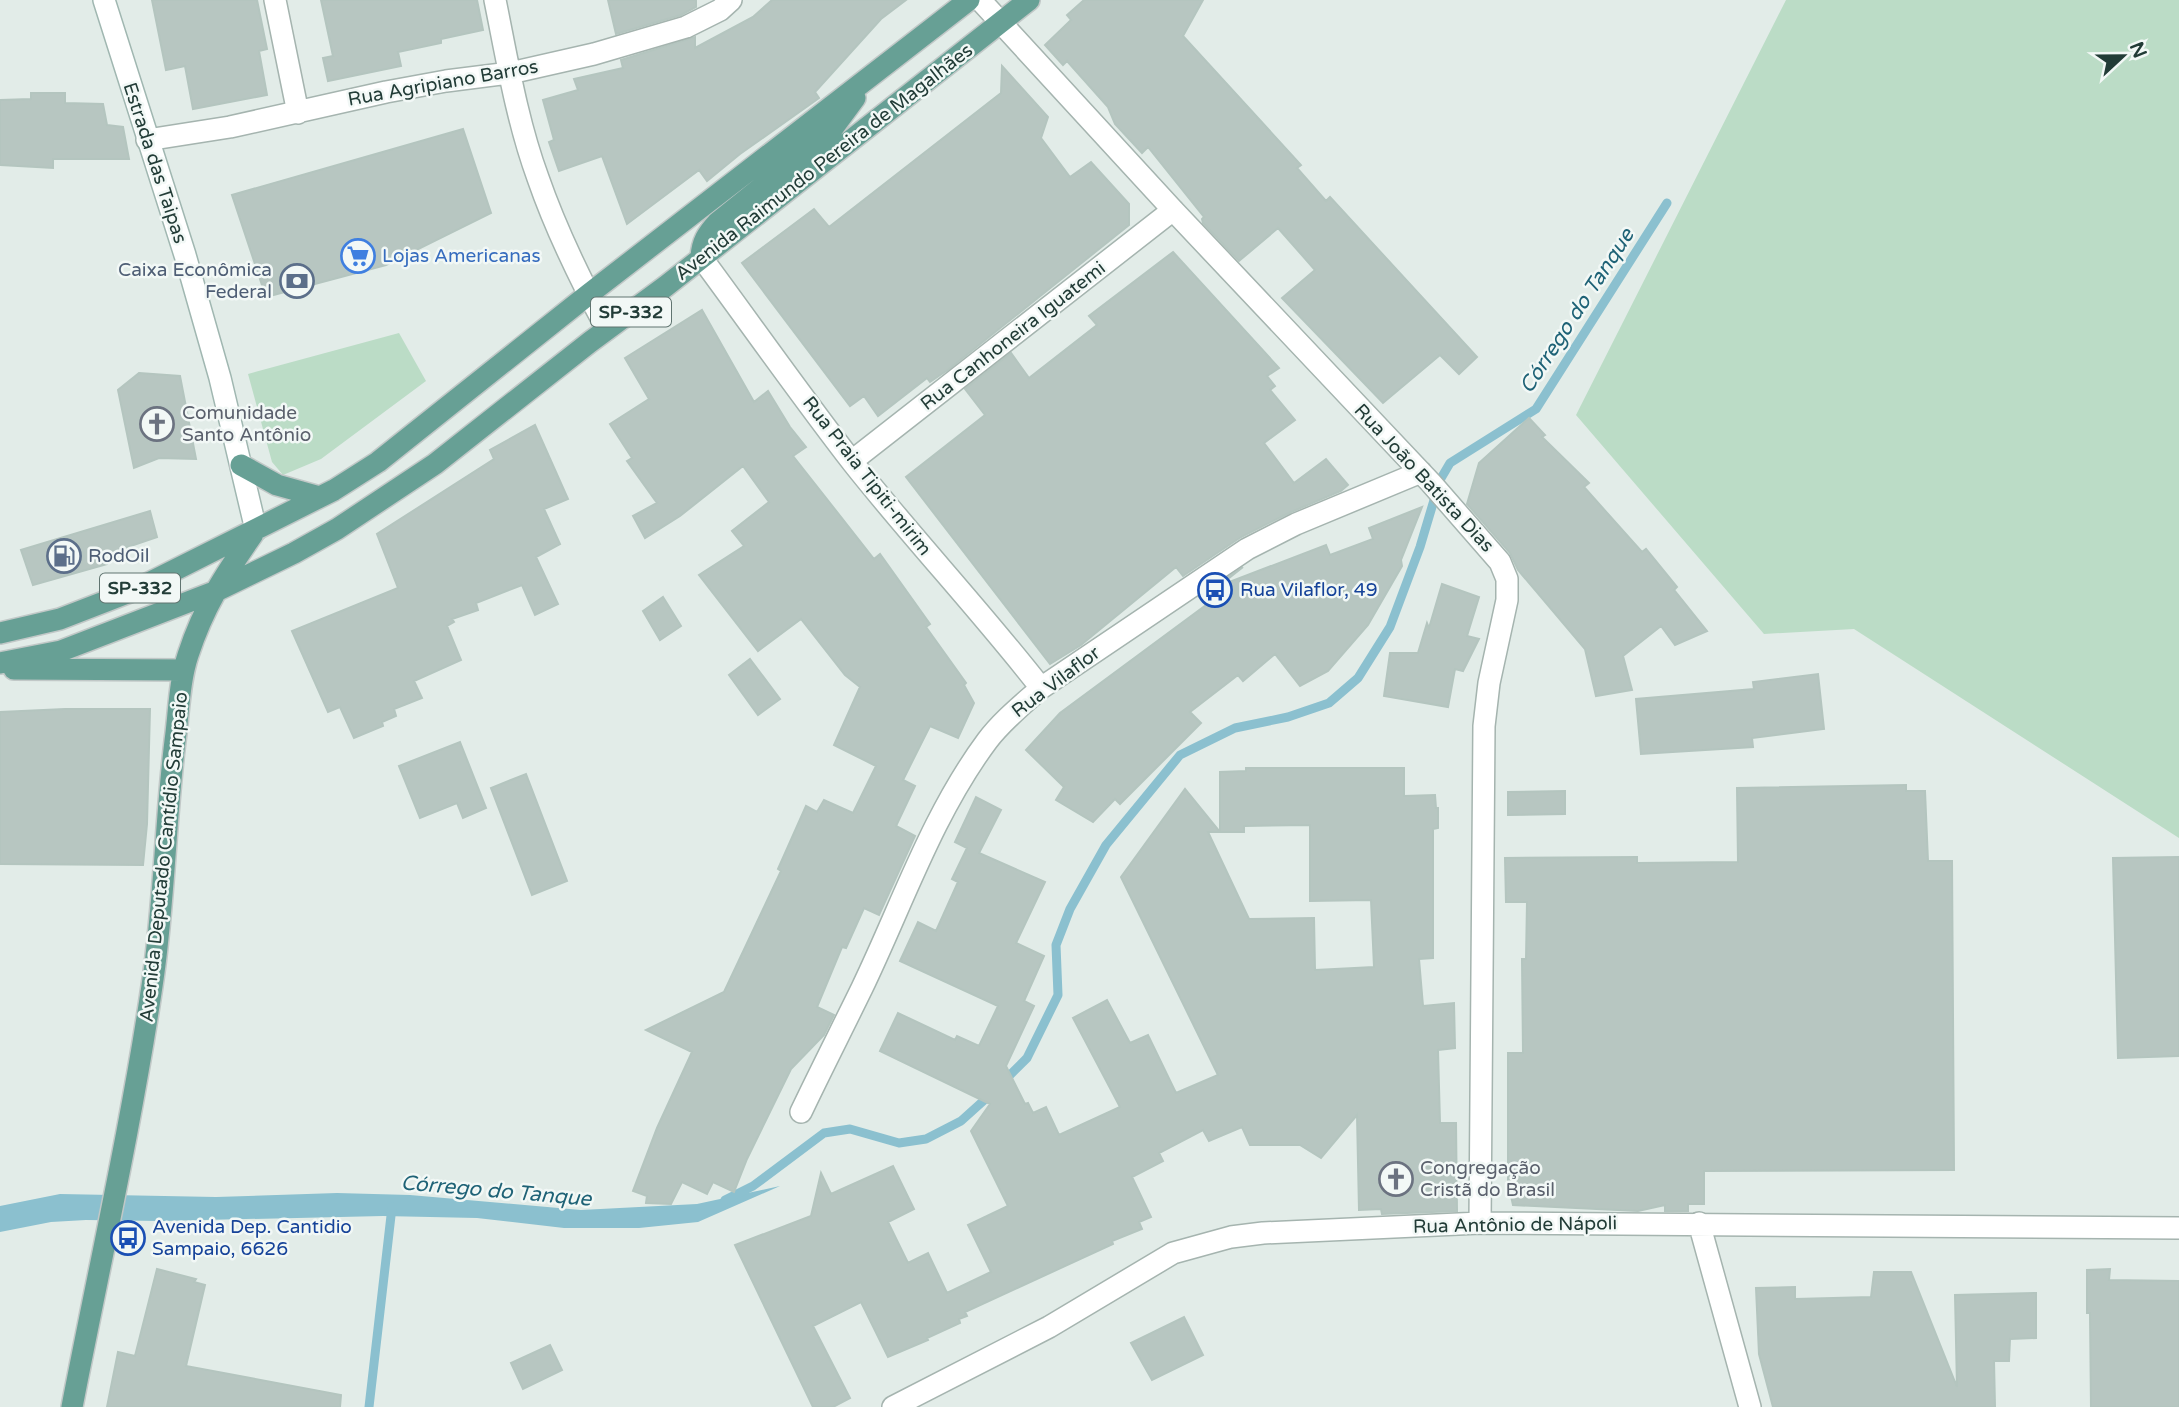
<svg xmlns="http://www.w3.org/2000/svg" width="2179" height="1407" viewBox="0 0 2179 1407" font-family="'Varela Round',sans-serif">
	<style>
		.green { fill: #bbdcc6 }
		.water { fill: #8bc0cf }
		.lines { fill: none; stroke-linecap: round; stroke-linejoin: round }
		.stream { stroke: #8bc0cf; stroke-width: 9 }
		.building { fill: #b7c6c1; stroke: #b4c5bf; stroke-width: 2 }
		.minor-casing { stroke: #a5b4af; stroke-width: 24 }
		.secondary-casing { stroke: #a0b7b1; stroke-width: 24 }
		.primary-casing { stroke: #c1c8c7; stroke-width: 24 }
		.minor { stroke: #fff; stroke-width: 21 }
		.secondary { stroke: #fff; stroke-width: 21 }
		.primary { stroke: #67a095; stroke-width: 21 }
		.labels { text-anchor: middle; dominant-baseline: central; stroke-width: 5; stroke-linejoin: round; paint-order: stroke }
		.shield { fill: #f2f8f6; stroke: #607470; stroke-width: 2 }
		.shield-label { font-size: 18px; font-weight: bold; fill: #223c37 }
		.street-label { font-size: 19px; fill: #223c37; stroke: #f2f8f6 }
		.shop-label { font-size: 19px; fill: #366cbe; stroke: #f2f8f6; text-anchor: start }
		.service-label { font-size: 19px; fill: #4e5e75; stroke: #f2f8f6; text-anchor: end }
		.worship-label { font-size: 19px; fill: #5b616d; stroke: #f2f8f6; text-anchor: start }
		.transit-label { font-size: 19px; fill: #164399; stroke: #f2f8f6; text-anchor: start }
		.water-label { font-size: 21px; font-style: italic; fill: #1e6276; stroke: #f2f8f6 }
	</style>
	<rect width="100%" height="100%" fill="#e2ece8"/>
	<path class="green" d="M1786,0H2179V838L1854,629L1764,634L1576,415Z
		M399,333L426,381L321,459L283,475L272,462L248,374Z"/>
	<path class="water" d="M780,1186L698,1222L639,1228H564L477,1218L383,1216L161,1221L86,1220L51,1222L0,1232V1206L60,1194L216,1197L337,1193L410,1195L581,1210L697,1204Z"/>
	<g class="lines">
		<path class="stream" d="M1003,1082L1027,1058L1058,995L1056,945L1070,909L1106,845L1180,755L1235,728L1288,717L1329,703L1358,678L1390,627L1420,547L1440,480L1450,463L1536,409L1667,203
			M725,1200L753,1186L824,1133L850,1129L899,1143L926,1139L961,1121L991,1094
			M369,1407L392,1207"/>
	</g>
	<path class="building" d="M152,0H257L267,49L259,51L267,95L193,109L185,66L166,70Z
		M321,0H477L483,30L441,39V43L398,52L401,66L328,81L323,58L333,56Z
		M608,0H696V7L681,15L616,34Z
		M772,0H906L881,19L815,92L819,98L740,154L707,181L699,170L627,224L602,156L559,171L549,142L554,140L543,100L578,90L574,79L623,68L621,60L695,37V48L753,17Z
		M1084,0H1203L1183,36L1301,165L1297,168L1326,201L1330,197L1477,357L1459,374L1440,355L1383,403L1282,298L1315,270L1278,228L1239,261L1203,223L1202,219L1204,217L1148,147L1142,153L1115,124L1108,107L1067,61L1063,65L1045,45L1071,20L1067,15Z
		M1002,66L1048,117L1041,138L1070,177L1091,162L1129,204V225L949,369L930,382L927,378L878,416L864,396L850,406L742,263L814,209L829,227L1001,93Z
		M31,93H65V103L103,104L107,125L123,127L129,159H53V168L0,165V100L31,99Z
		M463,129L491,213L386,265L266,297L232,195Z
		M1173,252L1279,368L1267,376L1275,386L1270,390L1295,420L1264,443L1294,483L1326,459L1348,485L1341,491L1291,512L1241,537L1183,576L1176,567L1081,645L1050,664L906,477L985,415L965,389L1011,353L1029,378L1097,325L1089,316Z
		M702,310L754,402L768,391L790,427L806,447L793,456L874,559L880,554L930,624L926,627L966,683L964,685L974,703L958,738L930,726L903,780L915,786L896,826L915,836L879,915L864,908L846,948L842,947L817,1007L834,1015L824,1035L791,1069L747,1159L734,1192L713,1182L707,1194L682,1182L671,1204L646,1203L647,1196L633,1191L657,1128L692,1052L646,1030L724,992L781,871L778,869L806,806L817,812L824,800L853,813L876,766L834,745L860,687L845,675L801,619L758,651L699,575L744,546L732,531L769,502L743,466L680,516L645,538L633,516L657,503L627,461L632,458L610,424L649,399L625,358Z
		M139,373L180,376L196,459L159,458L134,468L118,390Z
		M1529,418L1545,435L1542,437L1589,483L1584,487L1642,552L1646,549L1677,587L1674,590L1707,631L1675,645L1661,626L1623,656L1632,690L1596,696L1585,649L1518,570L1510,553L1467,504L1479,463Z
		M535,425L568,499L544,509L560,544L536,557L558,604L535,615L522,585L476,603L478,610L452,619L454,622L447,626L461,660L414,681L422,698L394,709L396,716L382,722L383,726L354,738L340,707L328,712L292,631L398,588L377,534L494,459L490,450Z
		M1422,507L1401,560L1402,566L1368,625L1328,671L1300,686L1275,654L1243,681L1238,675L1190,712L1201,723L1120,804L1115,799L1093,822L1056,800L1064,787L1026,750L1060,713L1206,605L1199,597L1243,567L1219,586L1326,545L1330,555L1373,539L1369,528Z
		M150,511L157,537L104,555L107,564L33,585L21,550Z
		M1442,584L1479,597L1467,636L1479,639L1463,671L1455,669L1448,707L1384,696L1390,653H1418L1427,623L1429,628Z
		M663,597L681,626L660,640L643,611Z
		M750,659L780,699L758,715L729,675Z
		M1818,674L1824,729L1752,738L1753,747L1641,754L1636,699L1754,689L1753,682Z
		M65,709H150L147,824L143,865L0,864V712Z
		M460,742L486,808L463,818L457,803L420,818L399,766Z
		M1246,768H1404V796L1435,795L1436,808H1438V828L1433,829V958L1419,959L1423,1006L1454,1003L1455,1048L1438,1050L1440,1123H1456L1457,1211L1382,1214L1381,1209L1359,1210L1357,1115L1321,1158L1300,1145H1250L1242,1127L1209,1141L1203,1130L1159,1153L1163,1161L1132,1177L1151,1217L1139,1222L1142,1229L1112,1241L1113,1244L965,1312L967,1316L959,1319L960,1323L927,1338L928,1340L888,1357L861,1302L813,1326L850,1398L833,1407H813L735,1245L811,1216L821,1173L831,1194L893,1166L914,1209L888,1222L908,1263L928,1253L947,1293L991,1272L968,1225L1008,1206L971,1131L990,1104L880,1051L898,1013L955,1040L957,1036L979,1046L998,1006L900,961L918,922L936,931L958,882L952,879L967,848L955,842L976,797L1001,810L979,853L1045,882L1016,943L1044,956L1024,1001L1034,1006L1006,1066L1025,1104L1028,1103L1033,1113L1046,1107L1059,1135L1120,1107L1073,1018L1107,1000L1130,1043L1148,1035L1176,1093L1218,1075L1121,877L1185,789L1220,832H1208L1249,919L1314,918L1315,970L1374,967L1371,900L1310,901V825L1244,826V832H1220V772L1246,771Z
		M526,774L567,881L532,895L491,788Z
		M1906,785V791H1925L1928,861H1952L1954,1170L1704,1171V1204H1688V1211H1665V1205L1638,1211L1513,1205L1508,1183V1053H1523L1522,959H1526L1527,902H1506L1505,858L1637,857V863L1738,862L1737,788Z
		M1565,791V814L1508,815V792Z
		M2179,857V1056L2118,1058L2113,858Z
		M157,1269L196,1279L194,1282L205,1285L186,1366L341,1395L340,1407H107L118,1352L135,1356Z
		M2110,1269L2109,1280L2179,1281V1407H2091L2090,1313H2087V1270Z
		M1874,1272H1911L1957,1387L1955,1295L2036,1293V1338L2010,1339L2009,1361H1994L1995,1407H1773L1759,1354L1756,1288L1795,1287V1299L1871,1297Z
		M1184,1317L1203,1355L1152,1380L1131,1343Z
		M550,1345L562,1370L523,1389L511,1363Z"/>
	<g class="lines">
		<g class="minor-casing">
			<path id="minor" d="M275,0L298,113
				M495,0C507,59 517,121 538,178C556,230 581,281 607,329
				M980,0L1173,210L1431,483L1500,562L1507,579V600L1489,683L1484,726L1480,1223
				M147,140L230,127L386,92L446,81L510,73L594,54L686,27L720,10L731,0
				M701,257C752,326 801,396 853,463C914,540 981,611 1041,688
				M852,461L1173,210
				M801,1112C821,1070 842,1029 862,988C902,905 932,815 987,741C1002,721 1022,705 1041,688L1247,549L1296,524L1421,472
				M1699,1223L1750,1407
				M893,1407L1049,1327L1173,1253L1231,1237L1263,1233L1480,1223L2179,1228"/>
		</g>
		<g class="secondary-casing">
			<path id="secondary" d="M104,0L185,255L220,378L256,530"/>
		</g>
		<g class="primary-casing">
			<path id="primary" d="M701,257C702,242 707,234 717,223L830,132L855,98
				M241,465L277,485L320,497
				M0,633L60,619L135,590L334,490L378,462L589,294L969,0
				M0,663L61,651L214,592L294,553L337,529L435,464L590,342L666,286L1029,0
				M14,669L184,670
				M72,1407C99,1267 131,1127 152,986C165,902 165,817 176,733C179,707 180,679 188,655C204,606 224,576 253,534"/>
		</g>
		<use href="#minor" class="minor"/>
		<use href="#secondary" class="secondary"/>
		<use href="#primary" class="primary"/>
	</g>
	<defs>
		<g id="supermarket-ring" transform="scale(1.75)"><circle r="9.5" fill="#f2f8f6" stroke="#3f7fe0" stroke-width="1.5"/><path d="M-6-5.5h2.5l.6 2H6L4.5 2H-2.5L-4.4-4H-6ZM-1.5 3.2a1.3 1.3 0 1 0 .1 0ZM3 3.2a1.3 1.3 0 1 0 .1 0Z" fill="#3f7fe0"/></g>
		<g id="bank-ring" transform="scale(1.75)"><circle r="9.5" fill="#f2f8f6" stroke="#5c6f8a" stroke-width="1.5"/><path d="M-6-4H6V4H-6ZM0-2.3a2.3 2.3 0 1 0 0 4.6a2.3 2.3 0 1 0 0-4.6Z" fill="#5c6f8a"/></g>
		<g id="church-ring" transform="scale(1.75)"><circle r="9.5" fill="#f2f8f6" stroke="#6b7280" stroke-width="1.5"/><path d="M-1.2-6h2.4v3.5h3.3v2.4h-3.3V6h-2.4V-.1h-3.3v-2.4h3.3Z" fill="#6b7280"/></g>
		<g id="fuel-ring" transform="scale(1.75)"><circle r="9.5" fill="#f2f8f6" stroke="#5c6f8a" stroke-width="1.5"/><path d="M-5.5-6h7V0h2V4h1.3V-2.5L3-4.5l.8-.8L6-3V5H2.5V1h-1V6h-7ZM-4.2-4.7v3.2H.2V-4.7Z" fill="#5c6f8a"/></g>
		<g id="bus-ring" transform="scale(1.75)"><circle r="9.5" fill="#f2f8f6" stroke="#1a4fb4" stroke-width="1.5"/><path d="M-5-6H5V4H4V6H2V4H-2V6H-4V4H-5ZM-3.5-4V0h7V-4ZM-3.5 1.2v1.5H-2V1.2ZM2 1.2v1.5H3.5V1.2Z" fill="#1a4fb4"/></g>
	</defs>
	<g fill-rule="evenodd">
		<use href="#supermarket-ring" x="358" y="256"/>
		<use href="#bank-ring" x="297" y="281"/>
		<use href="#church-ring" x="157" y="424"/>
		<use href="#fuel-ring" x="64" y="556"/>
		<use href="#bus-ring" x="1215" y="590"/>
		<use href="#church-ring" x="1396" y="1179"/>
		<use href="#bus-ring" x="128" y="1238"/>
	</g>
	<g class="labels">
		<g class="shield">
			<rect x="591" y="297.5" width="80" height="29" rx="5"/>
			<rect x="100" y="573.5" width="80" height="29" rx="5"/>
		</g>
		<g class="shield-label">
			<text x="631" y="312">SP-332</text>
			<text x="140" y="588">SP-332</text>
		</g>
		<g class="street-label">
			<text transform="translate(443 83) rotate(-10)">Rua Agripiano Barros</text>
			<text transform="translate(824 162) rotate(-38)">Avenida Raimundo Pereira de Magalhães</text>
			<text transform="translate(155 163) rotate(72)">Estrada das Taipas</text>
			<text transform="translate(1013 336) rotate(-38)">Rua Canhoneira Iguatemi</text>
			<text transform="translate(867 476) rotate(52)">Rua Praia Tipiti-mirim</text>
			<text transform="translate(1424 478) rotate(47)">Rua João Batista Dias</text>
			<text transform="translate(1056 682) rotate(-37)">Rua Vilaflor</text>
			<text transform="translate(164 857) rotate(-84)">Avenida Deputado Cantídio Sampaio</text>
			<text transform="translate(1515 1225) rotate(-1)">Rua Antônio de Nápoli</text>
		</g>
		<g class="shop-label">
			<text x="382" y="256">Lojas Americanas</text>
		</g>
		<g class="service-label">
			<text x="272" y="270">Caixa Econômica<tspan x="272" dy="22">Federal</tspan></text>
			<text x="88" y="556" text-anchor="start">RodOil</text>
		</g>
		<g class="worship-label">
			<text x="182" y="413">Comunidade<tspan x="182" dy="22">Santo Antônio</tspan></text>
			<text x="1420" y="1168">Congregação<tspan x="1420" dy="22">Cristã do Brasil</tspan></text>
		</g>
		<g class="transit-label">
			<text x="1240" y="590">Rua Vilaflor, 49</text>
			<text x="152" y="1227">Avenida Dep. Cantidio<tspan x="152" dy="22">Sampaio, 6626</tspan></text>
		</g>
		<g class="water-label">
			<text transform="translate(1577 311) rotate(-57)">Córrego do Tanque</text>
			<text transform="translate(496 1191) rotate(5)">Córrego do Tanque</text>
		</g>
	</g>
	<g transform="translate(2123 56) rotate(68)" stroke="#f2f8f6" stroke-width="5" paint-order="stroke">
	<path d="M0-5L12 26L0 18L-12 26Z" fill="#223c37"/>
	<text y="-10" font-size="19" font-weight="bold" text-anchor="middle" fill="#223c37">N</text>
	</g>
</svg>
